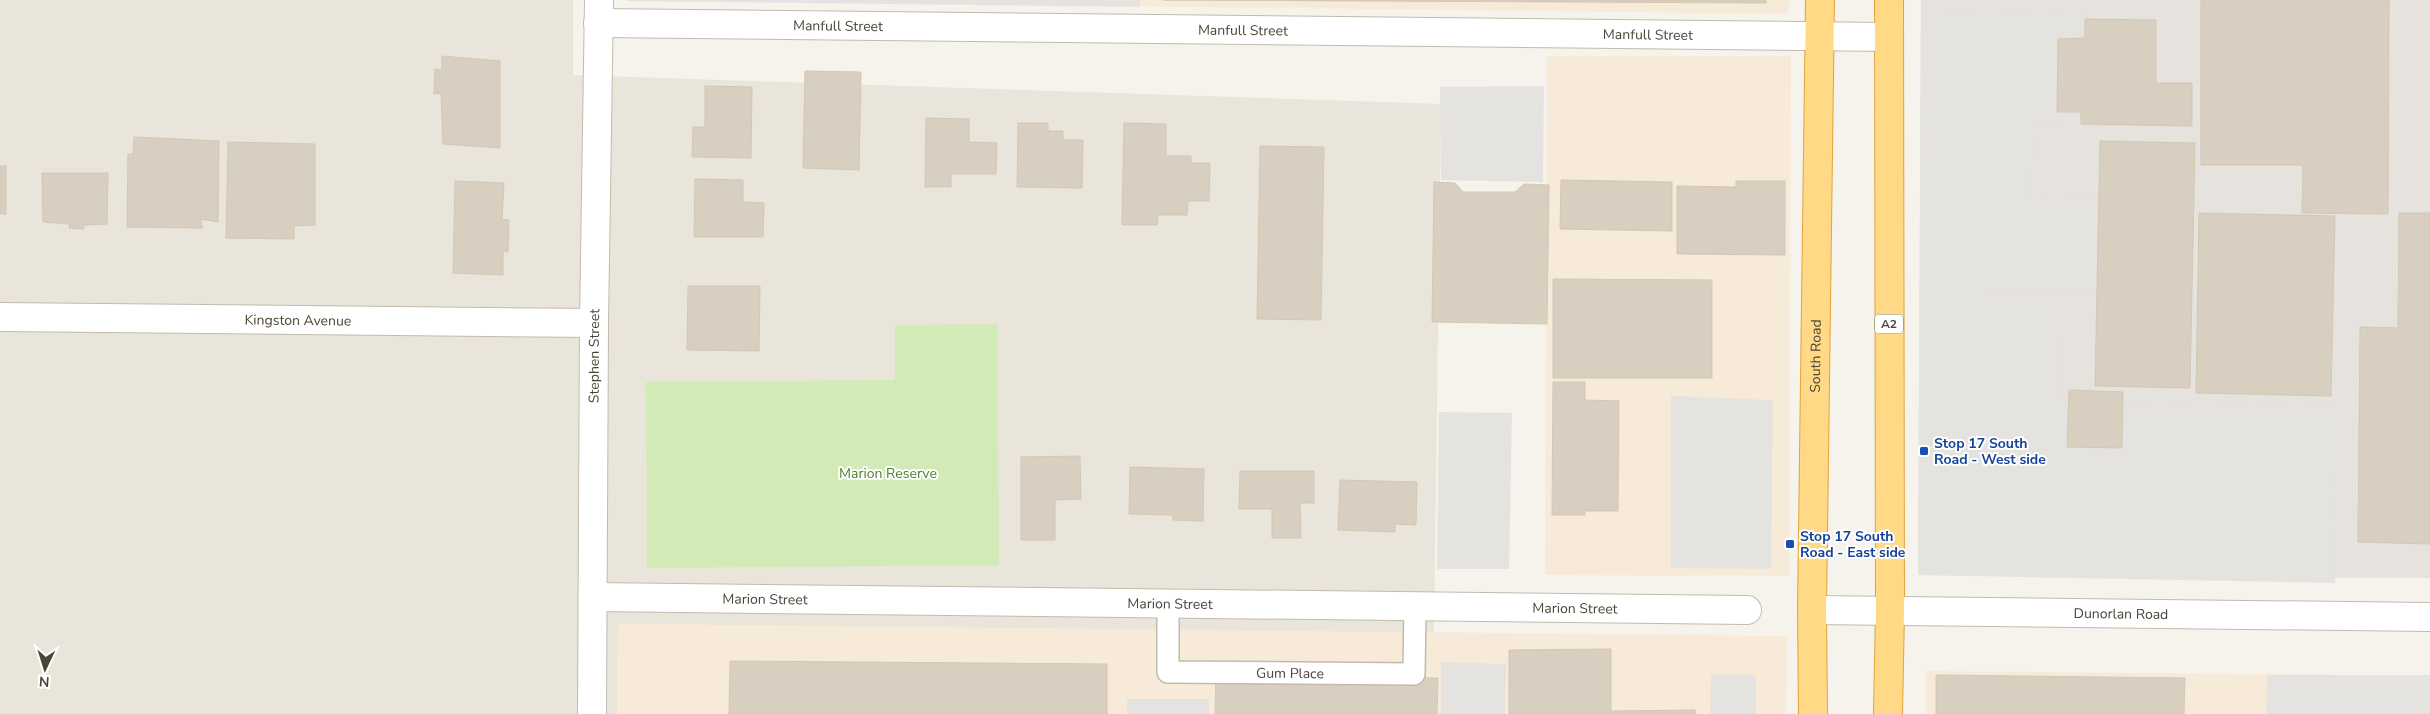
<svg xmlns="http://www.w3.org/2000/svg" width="2430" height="714" viewBox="0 0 2430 714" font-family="'Nunito Sans',sans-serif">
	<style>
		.residential { fill: #eae5da }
		.commercial { fill: #f7ead8 }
		.industrial { fill: #e6e2dd }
		.green { fill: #d2eab5 }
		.parking { fill: #e5e3e0 }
		.building { fill: #d8cfc1; stroke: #d3c7b4 }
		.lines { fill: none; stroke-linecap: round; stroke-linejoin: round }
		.service-casing { stroke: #c2bbae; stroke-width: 24 }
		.minor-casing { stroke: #c2bbae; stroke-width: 30 }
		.trunk-casing { stroke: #e0a43c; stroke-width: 30 }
		.service { stroke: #fff; stroke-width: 21 }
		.minor { stroke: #fff; stroke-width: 28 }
		.trunk { stroke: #ffd985; stroke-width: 28 }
		.transit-dot { fill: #1a4fb4; stroke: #fff; stroke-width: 2 }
		.labels { text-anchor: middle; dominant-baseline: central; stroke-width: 4; stroke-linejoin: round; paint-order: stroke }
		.shield { fill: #fff; stroke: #817c74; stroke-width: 1 }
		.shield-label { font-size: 12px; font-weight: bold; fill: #4b4439 }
		.street-label { font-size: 14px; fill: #4b4439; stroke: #fff }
		.transit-label { font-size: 14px; font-weight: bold; fill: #164399; stroke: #fff; text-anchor: start }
		.park-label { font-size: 14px; fill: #4a7f2a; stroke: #fff }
	</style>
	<rect width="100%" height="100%" fill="#f6f3ec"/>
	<path class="residential" d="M0,0H573V75L1441,104L1434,633L618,624L617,714H0Z"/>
	<path class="commercial" d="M626,0H1789L1788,14Z
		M1547,56H1791L1789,576L1545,575Z
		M618,624L1787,636L1786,714H617Z
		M1926,671L2430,676V714H1926Z"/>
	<path class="industrial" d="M1921,0H2430V578L1918,575Z"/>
	<path class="green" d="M997,324L999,565L647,568L646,382L895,380V325Z"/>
	<path class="parking" d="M626,0H1140V7L626,1Z
		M1921,9L2085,12L2081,124L2033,123L2031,195L2099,200L2097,291L1956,293L2060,294L2059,399L2336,405L2335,583L1918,575Z
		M1544,86L1543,182L1441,180L1440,87Z
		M1671,396L1773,400L1771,569L1671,568Z
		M1439,412L1512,413L1509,569H1437Z
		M1441,662L1506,664L1505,714H1441Z
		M1711,674L1756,675V714H1710Z
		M2267,675H2430V714H2266Z
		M1127,699H1209V714H1127Z"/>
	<path class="building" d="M1163,0H1766V3Z
		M2201,0H2389L2388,214L2302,213L2303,165H2201Z
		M2085,19L2156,20V83H2192V126L2081,124V112H2057L2058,39L2085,38Z
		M442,56L500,61V148L443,144L441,93L434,94L435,69L442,70Z
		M805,71L861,72L859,170L803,168Z
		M705,86L752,87L751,158L692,157L693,127H705Z
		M926,118L969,119V142L997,143L996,174H951V187H925Z
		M1018,123H1048V131H1063V140H1083L1082,188L1017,187Z
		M1124,123L1166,124V156H1191V163H1210L1209,201H1188L1187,215H1158L1157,225H1122Z
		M134,137L219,141L218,222L201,219L202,228L127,227L128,154H133Z
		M2100,141L2195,143L2190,388L2095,386Z
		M228,142L315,144V225L294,226V239L226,238Z
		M1260,146L1324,147L1321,320L1257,319Z
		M0,166H6V214H0Z
		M42,173H108L107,224L84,225V229L69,228L70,224L43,222Z
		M695,179L743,180V202L764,203L763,237H694Z
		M1561,180L1672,182V231L1560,229Z
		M455,181L504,183L502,219L509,220L508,252L503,251V275L453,273Z
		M1736,181H1785V255L1677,254V186L1736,187Z
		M1434,182L1455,183L1463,192H1515L1524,184L1549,185L1547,324L1432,322Z
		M2199,213L2335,216L2331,396L2196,393Z
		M2399,213H2430V544L2358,542L2360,327L2398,328Z
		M1553,279L1712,280V378H1553Z
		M688,286H760L759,351L687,350Z
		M1553,382H1585V400L1619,401L1618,511H1585V515H1552Z
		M2069,390L2123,392L2122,448L2067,447Z
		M1080,456L1081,499L1055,500V540H1021V457Z
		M1130,467L1204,469L1203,521L1173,520V515L1129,514Z
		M1240,471H1314V503H1300L1301,538H1272V509H1239Z
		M1340,480L1417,482L1416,525L1395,524V532L1338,530Z
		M1611,649V714H1509V650Z
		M730,661L1107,664V714H729Z
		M1216,675L1438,678L1437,714H1215Z
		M1936,675L2185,678L2184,714H1936Z
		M1695,710V714H1611V711Z"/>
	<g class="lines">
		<g class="service-casing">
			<g id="service">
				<path id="s1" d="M1168,604V672L1414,674L1415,606"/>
			</g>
		</g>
		<g class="minor-casing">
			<g id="minor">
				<path id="s2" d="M598,23L1888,37"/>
				<path id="s3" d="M0,317L594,323"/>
				<path id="s4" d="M594,597L1747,610"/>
				<path id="s5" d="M1812,610L2430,617"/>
				<path id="s6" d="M592,714L594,323L599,0"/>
			</g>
		</g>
		<g class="trunk-casing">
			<g id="trunk">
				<path id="s7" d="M1813,714L1812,610L1820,0"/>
				<path d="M1888,714L1890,611L1889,0"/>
			</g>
		</g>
		<use href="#service" class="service"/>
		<use href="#minor" class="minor"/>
		<use href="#trunk" class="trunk"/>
	</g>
	<g class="transit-dot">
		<rect x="1919" y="446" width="10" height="10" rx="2.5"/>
		<rect x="1785" y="539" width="10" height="10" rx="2.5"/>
	</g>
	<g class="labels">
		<rect class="shield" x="1875" y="314.5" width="28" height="19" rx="4"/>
		<g class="shield-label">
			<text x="1889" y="324">A2</text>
		</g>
		<g class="street-label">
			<text stroke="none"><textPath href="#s2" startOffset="240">Manfull Street</textPath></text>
			<text stroke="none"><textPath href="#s2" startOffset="645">Manfull Street</textPath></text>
			<text stroke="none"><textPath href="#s2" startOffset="1050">Manfull Street</textPath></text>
			<text stroke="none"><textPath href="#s3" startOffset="298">Kingston Avenue</textPath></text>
			<text stroke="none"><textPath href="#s6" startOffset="358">Stephen Street</textPath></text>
			<text stroke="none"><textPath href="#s7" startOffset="358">South Road</textPath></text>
			<text stroke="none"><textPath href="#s4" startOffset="171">Marion Street</textPath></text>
			<text stroke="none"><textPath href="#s4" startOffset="576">Marion Street</textPath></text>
			<text stroke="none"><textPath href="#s4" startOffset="981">Marion Street</textPath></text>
			<text stroke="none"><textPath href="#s5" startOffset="309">Dunorlan Road</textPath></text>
			<text stroke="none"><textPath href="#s1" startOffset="190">Gum Place</textPath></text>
		</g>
		<g class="transit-label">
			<text x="1934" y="443">Stop 17 South<tspan x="1934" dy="16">Road - West side</tspan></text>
			<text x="1800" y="536">Stop 17 South<tspan x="1800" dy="16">Road - East side</tspan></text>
		</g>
		<g class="park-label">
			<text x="888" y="473">Marion Reserve</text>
		</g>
	</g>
	<g transform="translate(45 669) rotate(184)" stroke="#ffffff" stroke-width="4" paint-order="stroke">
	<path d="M0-4L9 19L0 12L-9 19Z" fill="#4b4439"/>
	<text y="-8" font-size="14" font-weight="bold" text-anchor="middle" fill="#4b4439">N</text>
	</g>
</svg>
